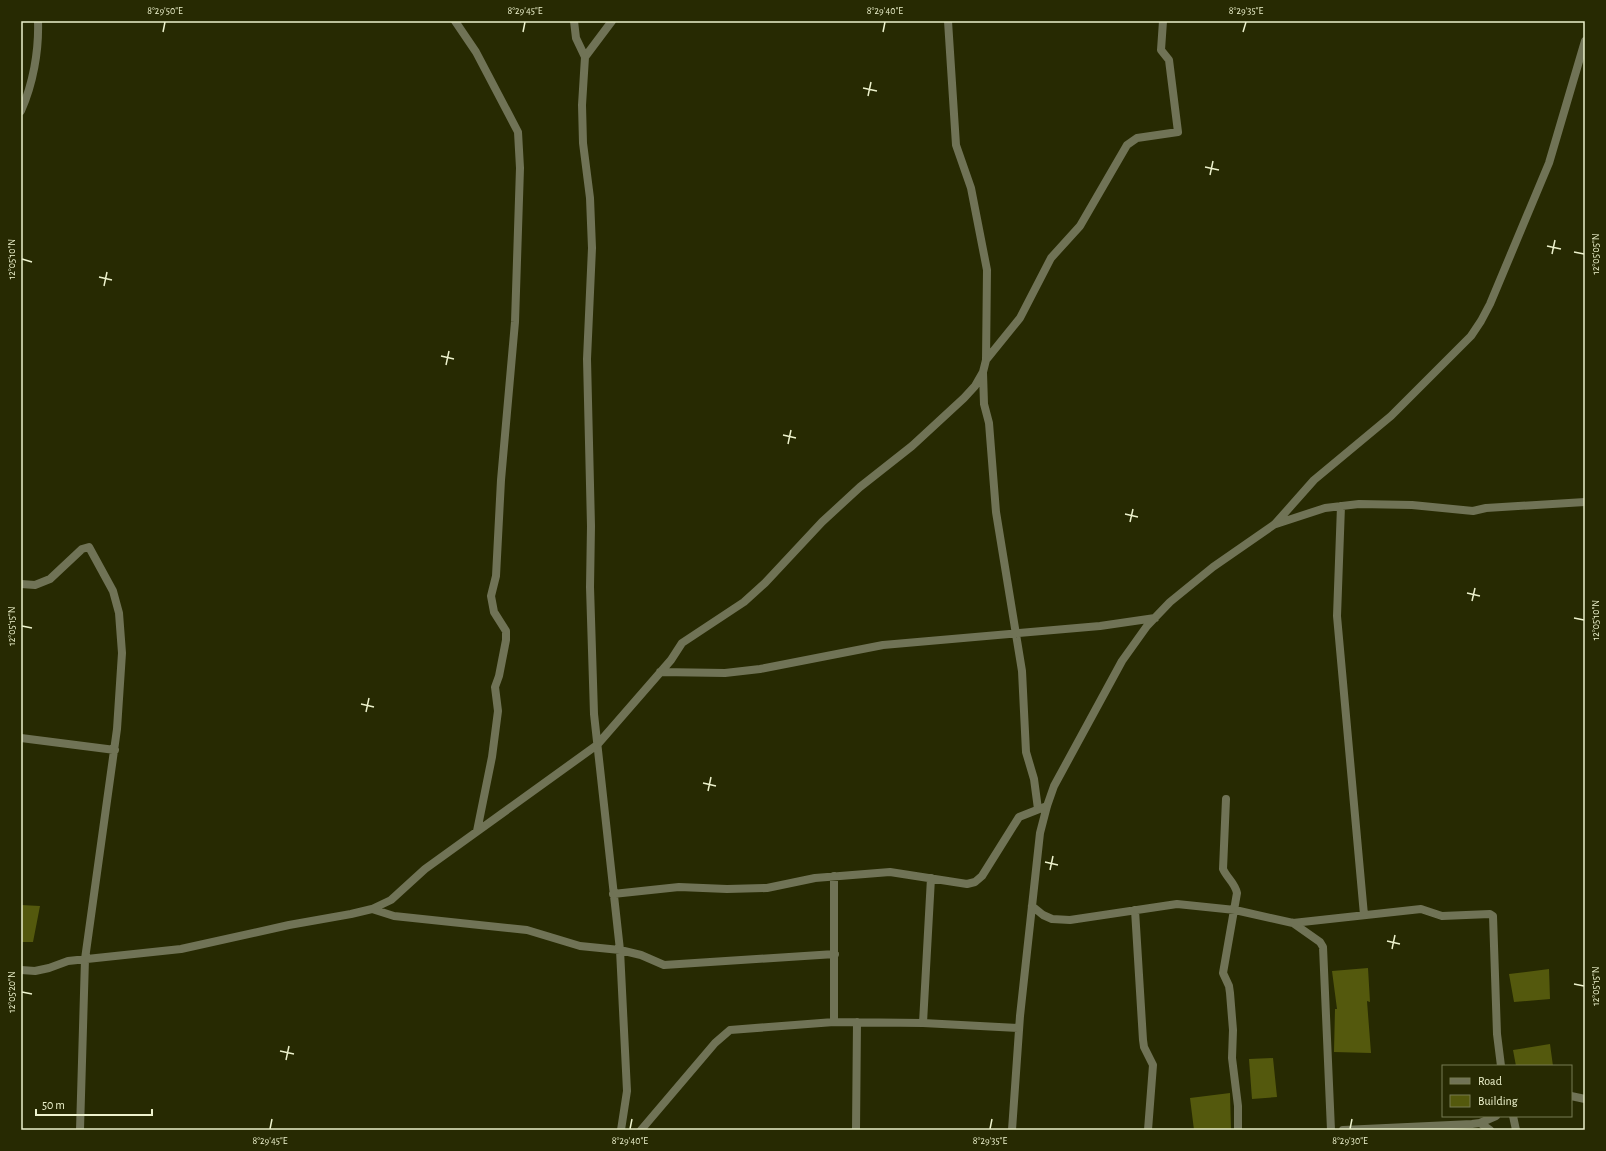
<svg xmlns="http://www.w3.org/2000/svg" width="1606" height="1151" viewBox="0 0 1606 1151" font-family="'Alegreya Sans',sans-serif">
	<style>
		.building { fill: #54590d }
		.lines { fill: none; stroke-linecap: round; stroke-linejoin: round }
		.street { stroke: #707356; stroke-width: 8 }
		.ticks { fill: none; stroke: #edf2cd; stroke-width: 1.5 }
		.neatline { fill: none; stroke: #edf2cd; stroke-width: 1.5 }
		.ticks-label { font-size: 10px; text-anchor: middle; fill: #edf2cd }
	</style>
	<rect width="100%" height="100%" fill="#272a02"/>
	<path class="building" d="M21,905L40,906L33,942H21Z
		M1368,968L1370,1002L1367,1001L1371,1053L1334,1052L1335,1009H1337L1332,971Z
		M1549,969L1550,999L1514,1002L1509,974Z
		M1550,1044L1553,1066H1516L1513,1050Z
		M1273,1058L1277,1097L1252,1099L1249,1059Z
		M1230,1093L1231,1130H1194L1190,1098Z"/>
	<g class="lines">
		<path class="street" d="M455,21L476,52L518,132L520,168L515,322L501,480L496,576L491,596L494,612L506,631V640L499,676L495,687L498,711L492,757L477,831
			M574,21L576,38L585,57
			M612,21L585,57L582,105L583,143L590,198L592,248L587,359L591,526L590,587L594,714L620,950L627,1091L621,1130
			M948,21L956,145L971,188L987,270L986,360
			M21,111C33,84 39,51 38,21
			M983,373L984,404L989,423L996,512L1022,671L1026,752L1034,779L1038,809
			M1341,506L1337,616L1364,915
			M1276,524L1325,508L1359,504L1412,505L1473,511L1486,508L1585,502
			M21,584L35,585L50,579L82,549L89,547L113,591L119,613L122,653L117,729L85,959L80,1130
			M660,672L725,673L760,669L883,645L1100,626L1155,618
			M21,738L115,750
			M1226,799L1223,869C1227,878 1235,883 1237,893L1223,973L1229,986L1230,993L1233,1030L1232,1058L1238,1106V1130
			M613,894L679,887L727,889L767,888L815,878L890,872L967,884L975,882L982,876L1019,817L1047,806
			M1032,906L1043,915L1052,919L1070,920L1177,904L1235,910L1293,923L1421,909L1442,916L1490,914L1493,916L1497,1034L1501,1066
			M372,909L394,916L527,930L580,946L620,950L641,955L664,965L835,954
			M1135,910L1143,1040L1144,1047L1153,1065L1148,1130
			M1293,923L1320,942L1323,947L1331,1130
			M21,970L35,971L49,968L68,961L181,949L289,925L351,914L372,909L391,900L425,869L597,745L671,660L682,643L744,602L765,583L822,522L860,487L912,446L964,398L975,386L983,372L986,360L1020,318L1051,258L1080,226L1127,145L1137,138L1178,132L1169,60L1161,50L1163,21
			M834,1022V876
			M923,1023L931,878
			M1571,1096L1585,1099
			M1513,1116L1516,1130
			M1480,1123L1490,1130
			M641,1130L715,1043L730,1030L834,1022L923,1023L1019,1028
			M856,1130L857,1022
			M1012,1130L1020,1016L1040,833L1047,806L1054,786L1122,661L1147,626L1170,602L1213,567L1275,524L1314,480L1391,416L1471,336L1481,321L1490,304L1549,163L1585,41
			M1343,1130L1472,1124L1480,1123L1496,1116"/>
	</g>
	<path class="ticks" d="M163,32L165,22M523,32L525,22M883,32L885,22M1243,32L1246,22M863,88L877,91M868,96L871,82M1205,167L1219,170M1210,175L1213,161M1547,246L1561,249M1574,252L1584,254M1552,254L1555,240M22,259L32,262M99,277L112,280M104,286L107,272M441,356L454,359M446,365L449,351M783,435L796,438M788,444L791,430M1125,514L1138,517M1130,522L1133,509M1467,593L1480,596M1472,601L1475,588M1574,618L1584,620M22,626L32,628M361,704L374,707M366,712L369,698M703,783L716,786M708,791L711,777M1045,862L1058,865M1050,870L1053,856M1387,941L1400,944M1392,949L1395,935M1574,984L1584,986M22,992L32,994M280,1051L294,1054M286,1060L289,1046M270,1129L272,1119M630,1129L632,1119M990,1129L992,1119M1350,1129L1352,1119"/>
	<rect width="1606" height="1151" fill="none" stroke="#272a02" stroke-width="44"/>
	<rect x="1442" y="1065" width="130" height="52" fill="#272a02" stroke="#767a53"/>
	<rect x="1450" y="1078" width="20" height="6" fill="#707356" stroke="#767a53"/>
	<text x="1478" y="1085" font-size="12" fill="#edf2cd">Road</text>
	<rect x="1450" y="1095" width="20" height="12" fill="#54590d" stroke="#767a53"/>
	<text x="1478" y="1105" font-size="12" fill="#edf2cd">Building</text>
	<path d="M36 1109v6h116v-6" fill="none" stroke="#edf2cd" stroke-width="2"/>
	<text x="42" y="1109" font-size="12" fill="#edf2cd" stroke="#272a02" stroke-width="3" paint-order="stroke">50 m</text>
	<rect x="22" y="22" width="1562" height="1107" class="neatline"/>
	<g class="ticks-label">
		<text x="165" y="14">8°29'50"E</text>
		<text x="525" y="14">8°29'45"E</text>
		<text x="885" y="14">8°29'40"E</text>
		<text x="1246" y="14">8°29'35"E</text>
		<text transform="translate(1595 254) rotate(-90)" y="4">12°05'05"N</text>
		<text transform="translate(11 259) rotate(-90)" y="4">12°05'10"N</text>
		<text transform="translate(1595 620) rotate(-90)" y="4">12°05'10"N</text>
		<text transform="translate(11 626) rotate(-90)" y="4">12°05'15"N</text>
		<text transform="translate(1595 986) rotate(-90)" y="4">12°05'15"N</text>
		<text transform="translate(11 992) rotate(-90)" y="4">12°05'20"N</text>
		<text x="270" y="1144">8°29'45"E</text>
		<text x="630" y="1144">8°29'40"E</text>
		<text x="990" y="1144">8°29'35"E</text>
		<text x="1350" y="1144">8°29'30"E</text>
	</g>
</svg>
